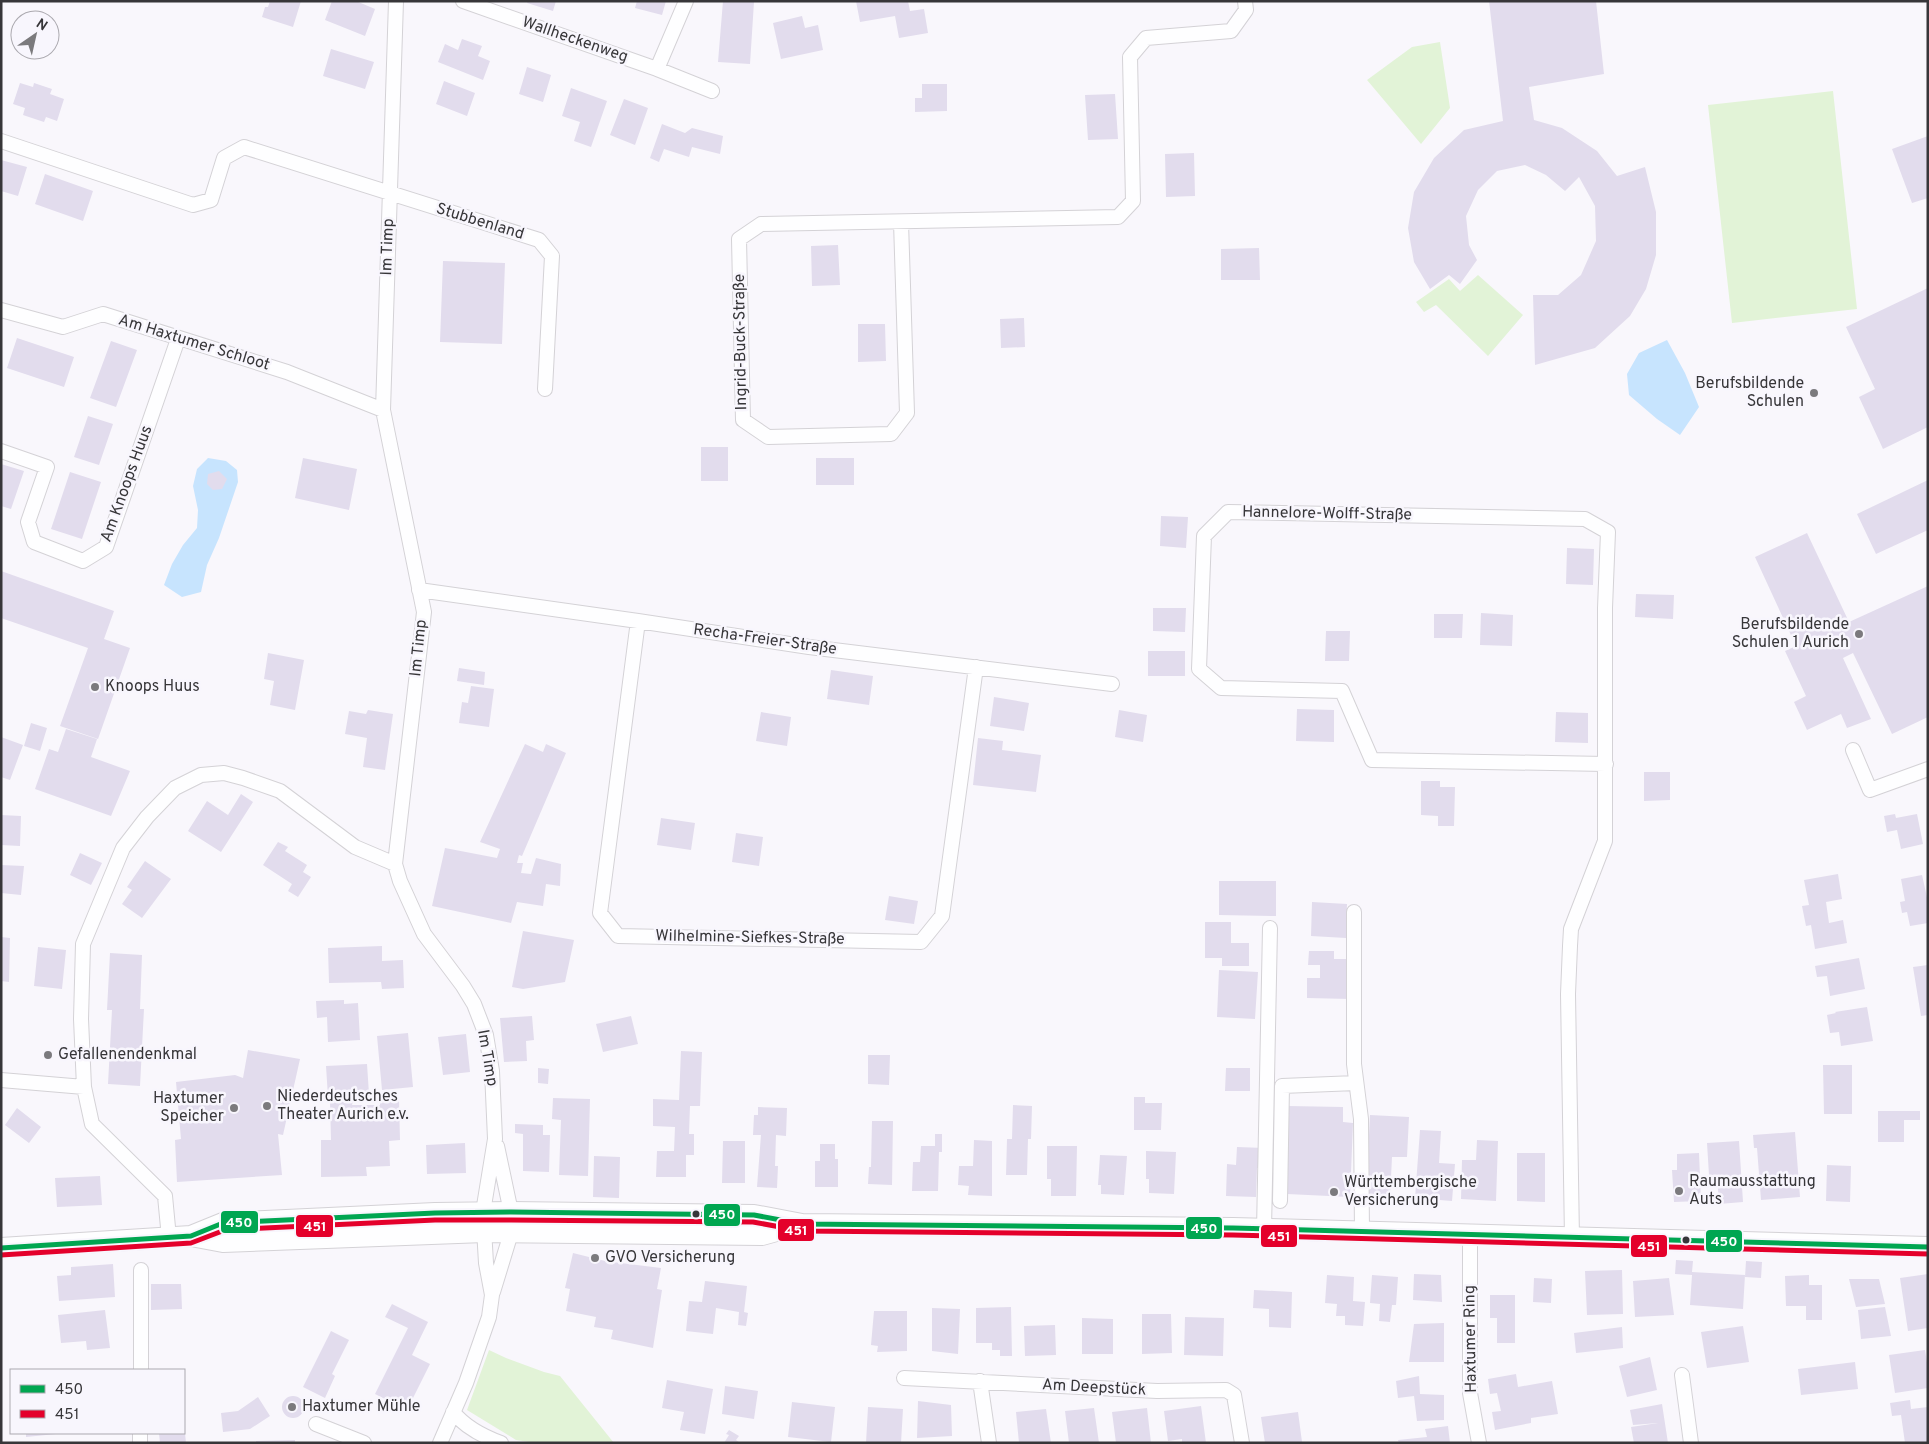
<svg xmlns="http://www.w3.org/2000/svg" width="1929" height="1444" viewBox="0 0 1929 1444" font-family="Overpass,sans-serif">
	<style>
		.green { fill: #e2f3d7 }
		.water { fill: #c7e4fe }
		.building { fill: #e2dced }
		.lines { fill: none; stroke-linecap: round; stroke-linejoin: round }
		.minor-casing { stroke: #d4d2d6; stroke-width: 16 }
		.secondary-casing { stroke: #d4d2d6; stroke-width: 22 }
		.minor { stroke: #fefeff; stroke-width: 14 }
		.secondary { stroke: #fefeff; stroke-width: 20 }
		.bus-1-casing { stroke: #f8f6fd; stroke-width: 9 }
		.bus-2-casing { stroke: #f8f6fd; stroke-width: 9 }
		.bus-1 { stroke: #00a651; stroke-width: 5 }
		.bus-2 { stroke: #e4002b; stroke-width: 5 }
		.poi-dot { fill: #7b7a7d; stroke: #f8f6fd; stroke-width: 2 }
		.bus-dot { fill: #373639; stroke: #f8f6fd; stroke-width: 2 }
		.labels { text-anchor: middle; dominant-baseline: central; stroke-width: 5; stroke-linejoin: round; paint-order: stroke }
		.street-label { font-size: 16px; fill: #373639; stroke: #f8f6fd }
		.poi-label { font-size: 16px; fill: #373639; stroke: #f8f6fd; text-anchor: start }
		.line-badge { stroke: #f8f6fd; stroke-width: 2 }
		.badge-label { font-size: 14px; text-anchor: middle; font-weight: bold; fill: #fff }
	</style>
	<rect width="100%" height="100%" fill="#f9f7fc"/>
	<path class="green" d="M1440,42L1450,108L1421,144L1367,80L1412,47Z
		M1833,91L1857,309L1732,323L1708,105Z
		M1478,275L1523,315L1488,356L1436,305L1424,312L1416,302L1449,279L1460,291Z
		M489,1350L506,1358L544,1372L560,1376L614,1443H536L516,1440L467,1410Z"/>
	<path class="water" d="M1667,340L1685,373L1699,407L1680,435L1657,419L1629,395L1627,374L1639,353Z
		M208,458L226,461L237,470L238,482L219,538L207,565L201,592L182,597L164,585L172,564L183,545L197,528L198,510L193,486L197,469Z"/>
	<path class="building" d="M270,1H301L293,27L262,17L265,7H268Z
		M332,1H356L375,9L365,36L325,20Z
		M528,1H556L553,11L527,3Z
		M637,1H666L662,15L635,8Z
		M723,1L754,2L750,64L718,62Z
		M856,1H908L910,11L924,9L928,33L899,38L895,16L860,22Z
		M1489,1H1596L1604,74L1529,87L1534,120L1562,128L1597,151L1617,176L1645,167L1656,212V255L1646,289L1630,316L1595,348L1535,365L1533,295H1558L1581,275L1596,241L1595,206L1579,177L1565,191L1546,175L1525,165L1497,171L1478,190L1466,216L1469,245L1477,260L1460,284L1449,275L1430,289L1414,262L1408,228L1414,192L1434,158L1464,130L1503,121Z
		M802,16L805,28L818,25L823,50L781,59L773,23Z
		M462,39L482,46L478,56L490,61L483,80L438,62L445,44L458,50Z
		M331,49L374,62L365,89L323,76Z
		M527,67L551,75L543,102L519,94Z
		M444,81L475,93L467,116L436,104Z
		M20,83L33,87L34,83L52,89L50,94L64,99L57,121L46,117L44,122L23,115L25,108L13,104Z
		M922,84H947V111L915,112V98H922Z
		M571,88L607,101L591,147L574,141L580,122L562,116Z
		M1115,94L1118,139L1088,140L1085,95Z
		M624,99L648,108L635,145L610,135Z
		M662,124L685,133L692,128L723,136L720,154L692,147L689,157L664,149L659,162L650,158Z
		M1928,136V198L1912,203L1892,149Z
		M1194,153L1195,196L1166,197L1165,154Z
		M1,160L27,167L18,196L1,191Z
		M45,174L93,191L83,221L35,204Z
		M838,245L840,285L812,286L811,246Z
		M1259,248L1260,280H1221V249Z
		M443,261L505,263L502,344L440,342Z
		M1928,288V427L1883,449L1859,397L1875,389L1846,327Z
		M1024,318L1025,347L1001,348L1000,319Z
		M858,324H885L886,361L858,362Z
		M17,338L74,357L64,387L7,368Z
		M111,341L137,350L116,407L90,398Z
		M88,416L113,424L99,465L74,457Z
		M701,447H728V481H701Z
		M303,458L357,469L349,510L295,498Z
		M816,458H854V485H816Z
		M1,464L24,471L11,509L1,506Z
		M219,471L227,479L222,489L213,490L207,484L208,474Z
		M70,472L101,482L82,539L51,529Z
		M1928,480V530L1876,554L1857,514Z
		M1161,516L1188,517L1186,548L1160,546Z
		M1807,533L1849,622L1928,586V717L1892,734L1853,653L1843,658L1871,719L1847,728L1841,714L1807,730L1794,702L1806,696L1785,651L1796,646L1755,557Z
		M1567,548L1594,549L1593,585L1566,584Z
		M1,571L114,611L104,639L130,648L98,739L60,726L88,648L1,618Z
		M1636,594L1674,595L1673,619L1635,617Z
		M1153,608H1186L1185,632L1153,631Z
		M1481,613L1513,615L1512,646L1480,645Z
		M1434,614H1463L1462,638H1434Z
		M1326,631H1350L1349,661H1325Z
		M1148,651H1185V676H1148Z
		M268,653L304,660L295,710L270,705L274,681L264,679Z
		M459,668L485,672L484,685L457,681Z
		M831,670L873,676L869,705L827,699Z
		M471,686L494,689L489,727L459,723L462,702L468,703Z
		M994,697L1029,703L1024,731L990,726Z
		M1297,709L1334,710V742L1296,741Z
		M368,710L393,714L385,770L363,767L367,738L345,734L349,711L366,714Z
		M1119,710L1147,715L1143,742L1115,737Z
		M761,712L791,717L787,746L756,741Z
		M1556,712L1588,713V743L1555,742Z
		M31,723L47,728L40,751L24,746Z
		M66,729L97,739L91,757L130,771L111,816L35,789L49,749L58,752Z
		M1,737L23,745L10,780L1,777Z
		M978,738L1003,741L1002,750L1041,755L1036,792L973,785Z
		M525,744L543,752L546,744L566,753L522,856L519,855L517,863H523L521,873L531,874L536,858L561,864L560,886L546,884L543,906L517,902L511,923L432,906L445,848L497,858L500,849L480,842Z
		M1644,772H1670V800L1644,801Z
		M1421,781H1440V787H1455L1454,826H1438V816L1421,815Z
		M241,794L253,802L221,852L188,831L207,801L228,815Z
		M1895,814L1896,818L1917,814L1923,844L1901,849L1897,830L1887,832L1884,816Z
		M1,815L21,816L20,846L1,845Z
		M661,818L695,823L691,850L657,845Z
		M736,833L763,837L759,866L732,862Z
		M278,842L288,847L285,851L307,865L303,872L311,877L298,897L288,891L292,884L263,865Z
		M80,853L102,863L91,885L70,875Z
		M145,861L171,879L142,918L122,904L132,890L127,887Z
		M1,865L24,866L21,895L1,893Z
		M1838,874L1842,899L1826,902L1829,923L1843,920L1847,943L1815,949L1811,925L1806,926L1802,906L1809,905L1804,880Z
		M1922,875L1928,902V923L1910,926L1907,912L1902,913L1900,902L1905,901L1901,879Z
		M1219,881H1276V916L1219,915Z
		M889,896L918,901L914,924L885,920Z
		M1312,902L1347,904L1346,938L1311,936Z
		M1205,922H1231V943H1249V966H1222V958H1205Z
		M523,931L574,940L565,982L523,989L512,987Z
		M1,937L10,938L9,982L1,981Z
		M382,946V961L403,960L404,988L382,989L381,982L329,983L328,948Z
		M38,947L66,950L62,989L34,986Z
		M1309,951H1334V959H1351L1350,999L1307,998V978H1320V965H1308Z
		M110,953L142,955L140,1009H144L140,1086L108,1084L112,1010H107Z
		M1859,958L1865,989L1830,996L1827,976L1817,977L1815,966Z
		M1928,965V1015L1921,1016L1913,967Z
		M1219,970L1258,972L1255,1019L1217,1017Z
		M344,1000V1004L358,1003L360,1040L328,1042L327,1017L317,1018L316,1001Z
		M1867,1007L1873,1041L1841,1046L1839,1032L1830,1033L1827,1015L1836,1013L1835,1012Z
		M532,1016L534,1040L526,1041L527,1061L504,1062L500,1018Z
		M631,1016L638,1044L603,1052L596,1024Z
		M408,1033L413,1087L382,1090L377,1036Z
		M466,1034L470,1072L443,1075L438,1037Z
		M248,1050L300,1059L283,1135L278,1134L282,1175L177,1182L175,1140L181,1139L176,1082L235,1075L243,1078Z
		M681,1051L702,1052L700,1106H690L689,1134H694V1155H686V1177H656L657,1151H674L675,1127L653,1126V1099L679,1100Z
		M868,1055H890L889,1085L868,1084Z
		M367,1064L369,1094L328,1097L326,1066Z
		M1823,1065H1852V1114H1824Z
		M538,1068L549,1069L548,1084L538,1083Z
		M1226,1068H1250V1091H1225Z
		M1134,1097H1145V1103H1162L1161,1130H1134Z
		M553,1098L590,1099L588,1176L559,1175L561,1120L552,1119Z
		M380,1100H399L400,1140L389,1141L390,1166L366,1167L367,1176L321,1177V1140H331L330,1102L353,1101L352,1105H380Z
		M1013,1105L1032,1106L1031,1139H1028L1027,1175H1006L1007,1139H1012Z
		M1288,1106L1343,1107V1122L1353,1123L1350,1197L1287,1194Z
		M758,1107L787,1108L786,1136L776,1135L775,1166H778L777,1188L757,1187L761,1135H753L754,1115H758Z
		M17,1108L41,1127L29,1143L5,1125Z
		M1878,1111H1920V1120H1904V1142H1878Z
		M1370,1115L1409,1117L1407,1157H1392L1390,1198L1366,1197Z
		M872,1121H893L892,1185L868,1184L869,1167H871Z
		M515,1124L543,1125V1135H550L549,1172L523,1171V1134L515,1133Z
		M1420,1130L1441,1131L1439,1163L1455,1164L1452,1201L1415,1198Z
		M1795,1132L1800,1197L1761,1200L1757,1148H1754L1753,1135Z
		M935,1134H942V1152H939L938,1191H912L913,1162H920L921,1146H935Z
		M974,1140L992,1141V1196L968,1195L969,1186L958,1185L959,1166H973Z
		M1477,1140L1498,1141L1496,1201L1461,1199L1462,1160H1476Z
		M723,1141H745V1183H722Z
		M1739,1141L1743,1202L1719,1204L1717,1175H1709L1707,1143Z
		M465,1143L466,1173L427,1174L426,1145Z
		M820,1144H835V1159H838V1187H815V1161H820Z
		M1047,1146H1077L1076,1196H1051V1179H1047Z
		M1237,1147L1264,1148L1263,1168H1257L1256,1197L1226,1196L1227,1164L1236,1165Z
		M1146,1151L1176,1152L1174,1194L1149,1193V1179H1146Z
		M1517,1153H1545V1202L1517,1201Z
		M1699,1153L1701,1201L1674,1202L1672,1170H1677V1154Z
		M1100,1155L1127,1156L1124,1195L1101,1194V1185H1098Z
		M594,1156L620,1157L619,1198L593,1197Z
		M1827,1165L1851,1166L1850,1202L1826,1201Z
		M100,1176L102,1205L57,1207L55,1178Z
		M573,1253L605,1261L661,1268L657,1289L662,1290L653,1348L611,1339L613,1330L594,1327L596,1317L566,1311L570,1289L565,1288Z
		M1676,1260L1693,1261L1692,1272L1745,1275L1743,1309L1690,1305L1692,1275L1675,1274Z
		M1746,1261L1762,1262L1761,1278L1745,1277Z
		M113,1264L115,1297L59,1301L57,1276L71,1275V1267Z
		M1622,1270L1623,1314L1587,1315L1585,1271Z
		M1414,1274L1441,1275L1442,1302L1413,1300Z
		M1928,1274V1328L1908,1331L1900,1278Z
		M1327,1275L1354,1277L1353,1301L1365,1302L1363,1326L1345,1325V1316H1336L1337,1304L1325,1303Z
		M1372,1275L1398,1277L1396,1305H1392L1390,1322L1379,1321L1380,1304L1370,1303Z
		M1809,1275V1285H1822V1320H1806V1306H1786L1785,1276Z
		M1534,1278L1552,1279L1551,1303L1533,1302Z
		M1669,1278L1674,1315L1635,1317L1633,1281Z
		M1849,1279H1879L1885,1304L1856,1307Z
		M705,1281L747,1286L744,1312L748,1313L746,1326L738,1325L739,1312L716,1308L713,1334L686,1331L689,1301L702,1302Z
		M151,1284H181L182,1309L151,1310Z
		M1254,1290L1292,1292L1291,1328L1269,1327V1309L1253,1308Z
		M1490,1295H1515V1343H1497V1318H1490Z
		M392,1304L428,1322L412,1355L430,1364L407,1410L375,1394L408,1328L385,1317Z
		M1011,1307L1012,1356H1000V1350H992V1343H976V1308Z
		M1885,1307L1891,1336L1861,1339L1858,1310Z
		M932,1308L960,1309L958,1354L932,1351Z
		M105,1310L110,1348L87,1350L86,1341L61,1343L58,1315Z
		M874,1311H907V1351L877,1352L878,1346L871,1345Z
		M1142,1314H1171L1172,1353L1142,1354Z
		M1185,1317L1224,1318L1223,1356L1184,1355Z
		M1082,1318L1113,1319V1354H1082Z
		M1444,1323V1362H1409L1414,1324Z
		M1055,1325L1056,1355L1025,1356L1024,1326Z
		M1743,1326L1749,1362L1707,1368L1701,1332Z
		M1622,1327L1623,1348L1576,1353L1574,1333Z
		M331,1331L349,1340L332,1374L335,1376L325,1398L303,1387Z
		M1925,1350L1928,1369V1388L1895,1393L1889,1355Z
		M1650,1357L1657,1390L1627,1397L1619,1366Z
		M1855,1362L1858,1389L1801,1395L1798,1369Z
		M1516,1374L1518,1387L1552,1381L1558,1414L1531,1418V1423L1495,1430L1492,1412L1501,1411L1497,1393L1490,1394L1488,1379Z
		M1419,1376L1420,1394L1444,1395V1420L1417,1421L1414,1396L1398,1398L1396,1381Z
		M667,1380L713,1389L705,1434L680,1430L684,1412L662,1408Z
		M725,1386L758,1391L754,1419L722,1414Z
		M282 1407a11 11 0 1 1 22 0a11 11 0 1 1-22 0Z
		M258,1397L270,1416L250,1429L223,1432L221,1413L238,1411Z
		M1910,1400L1911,1409L1928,1407V1443H1905L1901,1415L1892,1416L1890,1403Z
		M918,1401L951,1405L952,1436L917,1438Z
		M792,1402L835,1407L831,1442L788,1437Z
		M1662,1404L1668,1443H1634L1631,1427L1658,1423L1633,1425L1630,1410Z
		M1201,1406L1206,1443H1182V1439L1168,1441L1164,1411Z
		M868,1407L903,1409L901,1443H866Z
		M1094,1408L1099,1443H1069L1065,1411Z
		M1147,1408L1151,1443H1116L1112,1412Z
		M1046,1409L1051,1443H1019L1016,1412Z
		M1298,1412L1302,1442L1265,1443L1261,1417Z
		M1448,1426L1450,1443H1399L1398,1440L1427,1437L1425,1429Z
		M729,1430L739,1436L736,1440L740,1443H724L729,1435L726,1434Z
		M26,1433H56V1434L26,1437Z
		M159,1433H185L186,1443H160Z
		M295,1440V1443H256V1441Z"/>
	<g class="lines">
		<g class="minor-casing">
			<path id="minor" d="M396,1L383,410L424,612L395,864L400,881L424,934L463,986L474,1004L486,1035L492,1071L495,1139L483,1212L486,1263L492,1295L489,1317L466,1383L440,1443
				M463,1L657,69L712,91
				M657,69L686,1
				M1,141L193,205L211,200L224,158L244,147L539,240L552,256L545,389
				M901,222L907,413L891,434L768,437L743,420L739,239L761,224L1118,217L1133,201L1130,57L1146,38L1231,31L1246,10L1245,1
				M1,310L63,327L103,314L287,372L383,410
				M1,451L47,467L28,522L34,542L83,561L106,547L178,339
				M419,590L638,621L809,647L1112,684
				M638,621L600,913L618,936L921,942L942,916L976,667
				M1853,750L1870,790L1928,769
				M1354,912V1064L1361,1119L1362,1233
				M1,1080L84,1087
				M1280,1201L1282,1086L1356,1083
				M1264,1230L1270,928
				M1470,1235V1393L1479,1443
				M169,1238L165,1196L92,1124L84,1087L81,1019L83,944L123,848L147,817L175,788L201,775L224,773L243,778L280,791L355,847L395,864
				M1572,1238L1568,994L1570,946L1571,929L1605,841V608L1608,532L1585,519L1228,512L1204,536L1199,669L1221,688L1342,691L1372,760L1606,764
				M493,1292L511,1233V1212L497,1146
				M141,1370V1270
				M1682,1375L1691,1443
				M904,1378L1157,1391L1226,1390L1234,1395L1242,1443
				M980,1381L989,1443
				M453,1412C465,1427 482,1436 501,1443
				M316,1424L364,1443
				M140,1443V1433"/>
		</g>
		<g class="secondary-casing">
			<path id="secondary" d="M191,1236L223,1223L435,1213L511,1212L754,1215L802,1224L1233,1228L1928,1247
				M1,1248L191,1236L223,1242L484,1232L762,1235L798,1225"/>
		</g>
		<use href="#minor" class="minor"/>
		<use href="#secondary" class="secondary"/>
		<g class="bus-1-casing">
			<path id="bus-1" d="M1,1248L191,1236L223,1223L435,1213L511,1212L754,1215L802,1224L1233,1228L1928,1247"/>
		</g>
		<g class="bus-2-casing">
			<path id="bus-2" d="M1,1255L191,1243L225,1230L435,1220H511L753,1222L802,1231L1233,1235L1928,1254"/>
		</g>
		<use href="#bus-1" class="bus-1"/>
		<use href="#bus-2" class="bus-2"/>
	</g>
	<g class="poi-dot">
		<circle cx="1814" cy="393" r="5"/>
		<circle cx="1859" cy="634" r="5"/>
		<circle cx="95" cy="687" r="5"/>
		<circle cx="48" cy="1055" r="5"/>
		<circle cx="267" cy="1106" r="5"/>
		<circle cx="234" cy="1108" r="5"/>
		<circle cx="1679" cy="1191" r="5"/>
		<circle cx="1334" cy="1192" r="5"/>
		<circle cx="595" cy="1258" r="5"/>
		<circle cx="292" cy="1407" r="5"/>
	</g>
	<g class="bus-dot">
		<circle cx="696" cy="1214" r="4.5"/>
		<circle cx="1686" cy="1240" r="4.5"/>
	</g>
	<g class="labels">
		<g class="street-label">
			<text transform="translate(575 40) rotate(19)">Wallheckenweg</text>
			<text transform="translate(480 222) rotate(17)">Stubbenland</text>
			<text transform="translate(388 247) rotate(-88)">Im Timp</text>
			<text transform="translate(741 342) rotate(-91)">Ingrid-Buck-Straße</text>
			<text transform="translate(194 343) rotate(17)">Am Haxtumer Schloot</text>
			<text transform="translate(127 484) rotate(-70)">Am Knoops Huus</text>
			<text transform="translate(1327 514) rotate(1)">Hannelore-Wolff-Straße</text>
			<text transform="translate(765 640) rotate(8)">Recha-Freier-Straße</text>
			<text transform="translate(419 648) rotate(-84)">Im Timp</text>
			<text transform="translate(750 938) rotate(1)">Wilhelmine-Siefkes-Straße</text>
			<text transform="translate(487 1058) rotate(80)">Im Timp</text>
			<text transform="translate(1471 1339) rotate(-91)">Haxtumer Ring</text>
			<text transform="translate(1094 1388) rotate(3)">Am Deepstück</text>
		</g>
		<g class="poi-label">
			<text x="1804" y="384" text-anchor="end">Berufsbildende<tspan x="1804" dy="18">Schulen</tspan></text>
			<text x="1849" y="625" text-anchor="end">Berufsbildende<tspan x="1849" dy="18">Schulen 1 Aurich</tspan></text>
			<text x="105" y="687">Knoops Huus</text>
			<text x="58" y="1055">Gefallenendenkmal</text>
			<text x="277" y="1097">Niederdeutsches<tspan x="277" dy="18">Theater Aurich e.v.</tspan></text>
			<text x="224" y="1099" text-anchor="end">Haxtumer<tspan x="224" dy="18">Speicher</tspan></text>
			<text x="1689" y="1182">Raumausstattung<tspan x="1689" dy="18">Auts</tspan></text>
			<text x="1344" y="1183">Württembergische<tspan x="1344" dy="18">Versicherung</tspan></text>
			<text x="605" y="1258">GVO Versicherung</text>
			<text x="302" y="1407">Haxtumer Mühle</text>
		</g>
	</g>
	<g class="line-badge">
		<rect x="703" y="1203" width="38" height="24" rx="5" fill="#00a651"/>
		<rect x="220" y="1210" width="39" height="24" rx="5" fill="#00a651"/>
		<rect x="295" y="1214" width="39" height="24" rx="5" fill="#e4002b"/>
		<rect x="1185" y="1216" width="38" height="24" rx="5" fill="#00a651"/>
		<rect x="777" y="1218" width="38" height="24" rx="5" fill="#e4002b"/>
		<rect x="1260" y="1224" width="38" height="24" rx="5" fill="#e4002b"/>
		<rect x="1705" y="1229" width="38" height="24" rx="5" fill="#00a651"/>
		<rect x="1630" y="1234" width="38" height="24" rx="5" fill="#e4002b"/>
	</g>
	<g class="badge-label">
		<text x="722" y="1219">450</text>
		<text x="239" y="1227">450</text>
		<text x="315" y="1231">451</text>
		<text x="1204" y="1233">450</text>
		<text x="796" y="1235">451</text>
		<text x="1279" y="1241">451</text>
		<text x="1724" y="1246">450</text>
		<text x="1649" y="1251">451</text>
	</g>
	<rect width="1929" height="1444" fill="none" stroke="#373639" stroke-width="5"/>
	<rect x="10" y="1369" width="175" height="65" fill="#f8f6fd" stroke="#aba9af"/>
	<rect x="20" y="1385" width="25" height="8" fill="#00a651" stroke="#aba9af"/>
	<text x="55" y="1394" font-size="15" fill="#373639">450</text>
	<rect x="20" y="1410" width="25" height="8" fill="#e4002b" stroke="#aba9af"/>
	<text x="55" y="1419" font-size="15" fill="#373639">451</text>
	<g transform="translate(35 35) rotate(34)"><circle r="24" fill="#f8f6fd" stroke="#aba9af"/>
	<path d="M0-4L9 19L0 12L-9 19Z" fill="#7b7a7d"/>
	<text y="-8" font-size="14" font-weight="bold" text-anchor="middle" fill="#373639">N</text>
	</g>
</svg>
